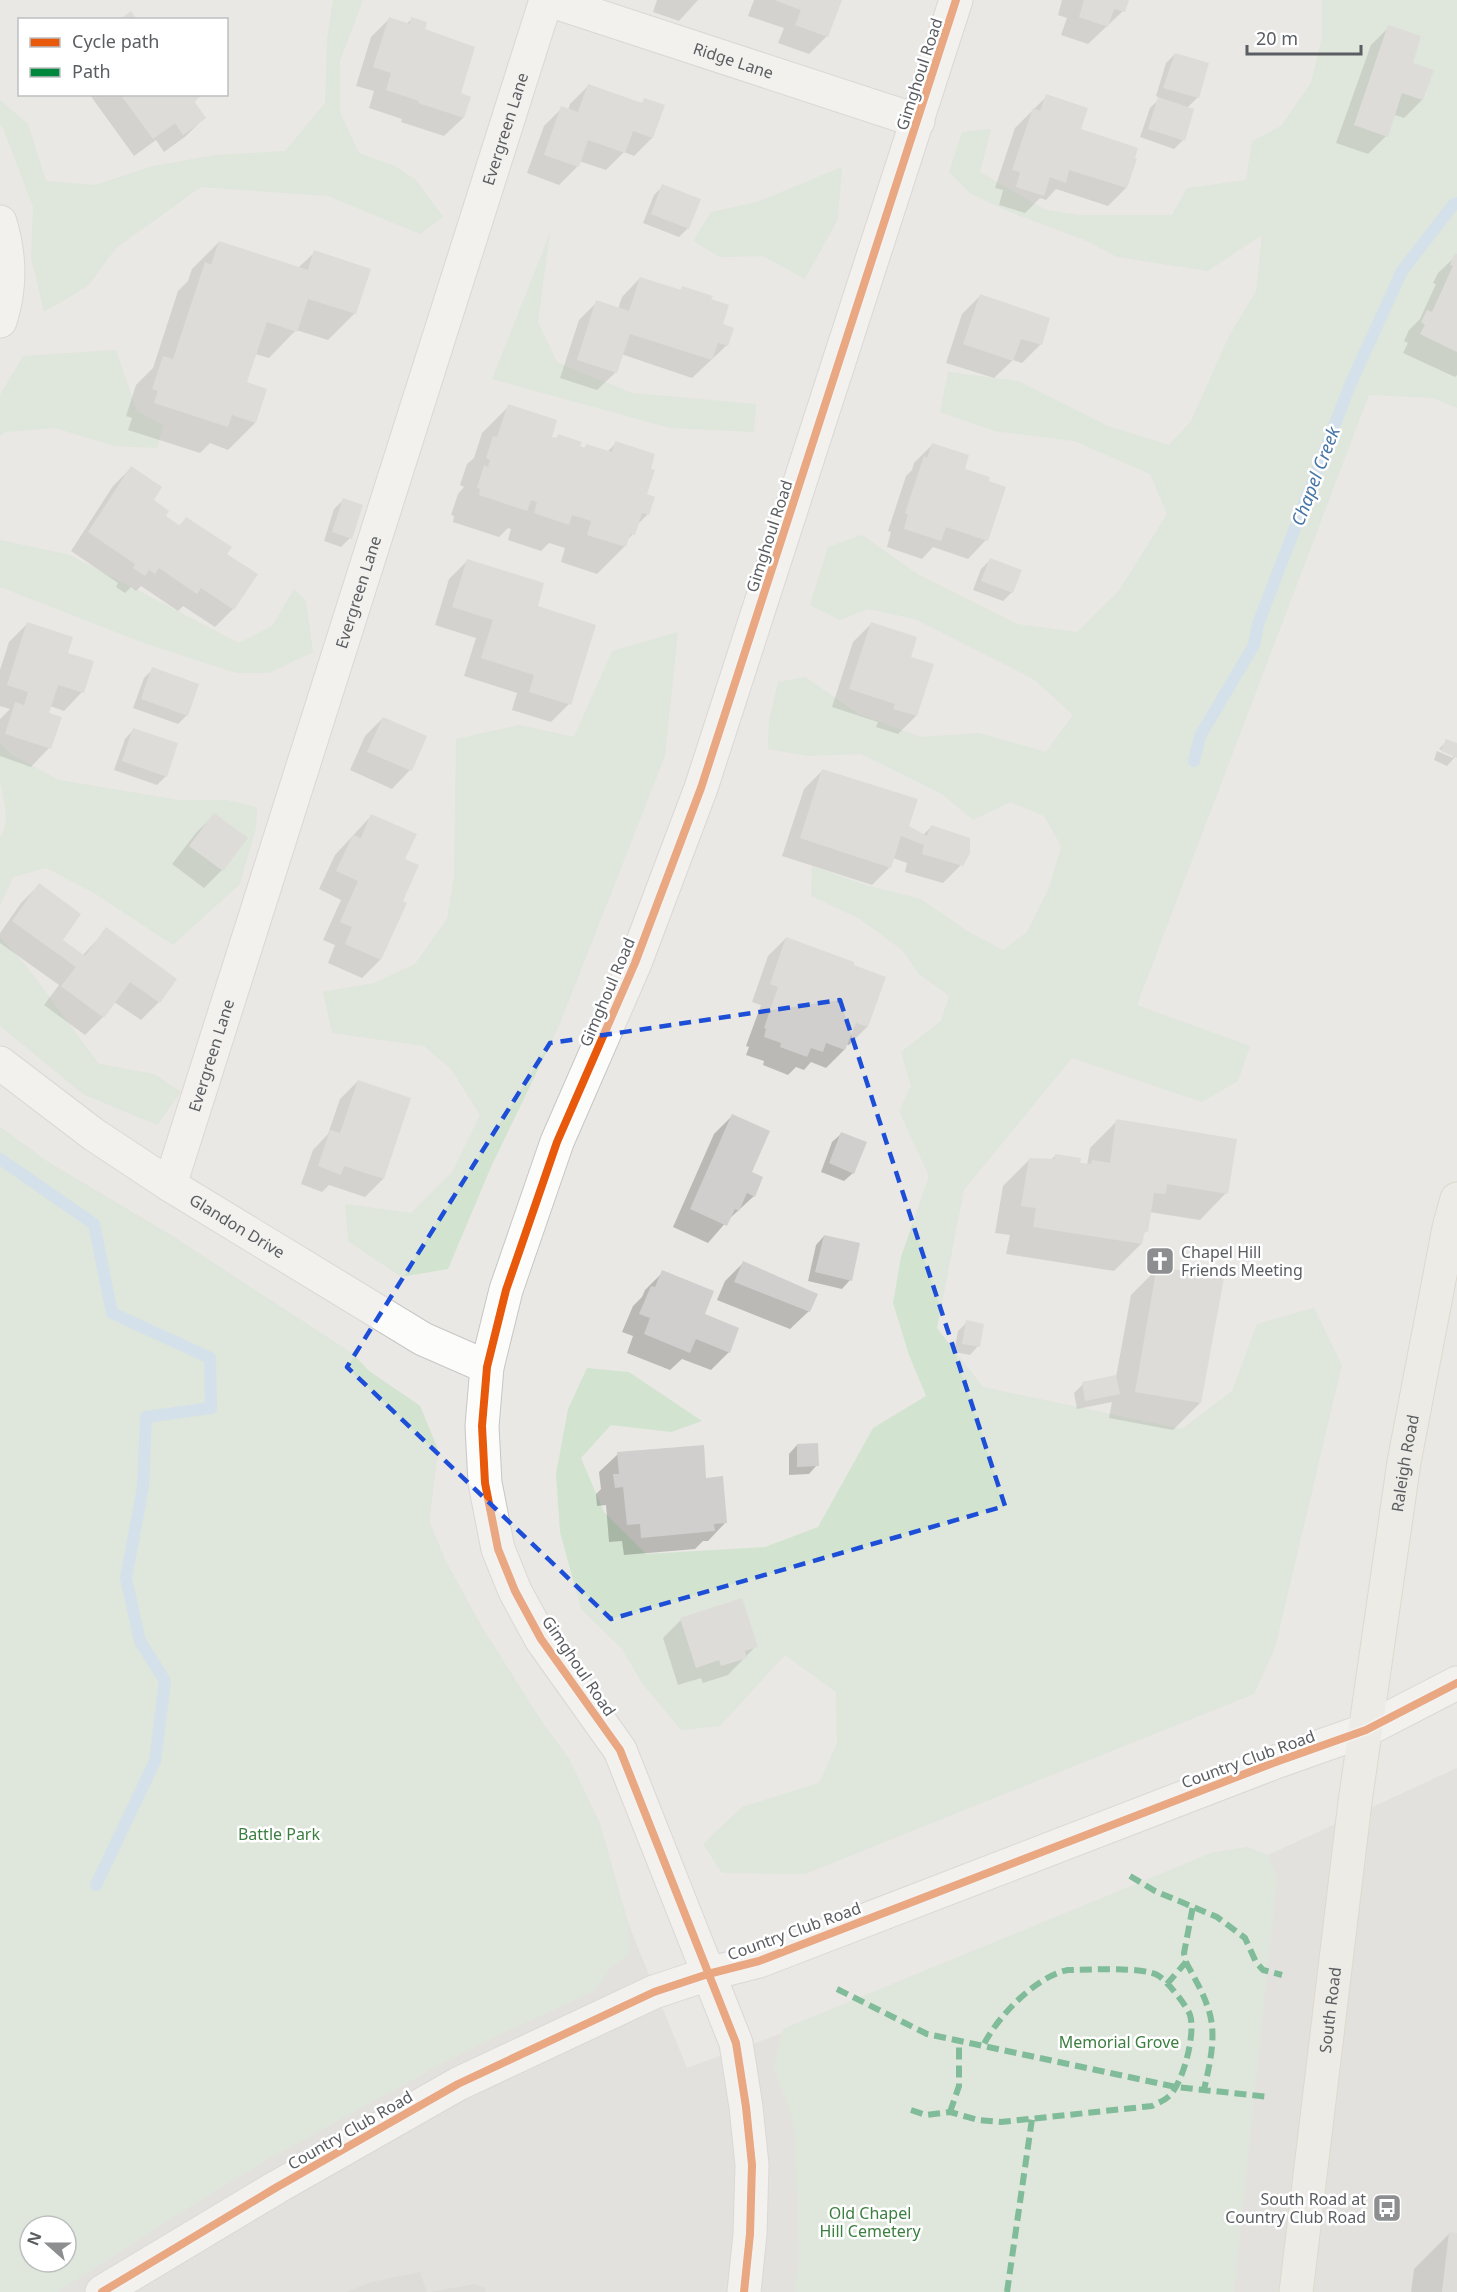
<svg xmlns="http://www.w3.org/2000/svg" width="1457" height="2292" viewBox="0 0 1457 2292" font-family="'Noto Sans',sans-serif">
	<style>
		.education { fill: #dcdad4; fill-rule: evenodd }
		.green { fill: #d2e4d0; fill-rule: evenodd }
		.shadow { fill: #0003 }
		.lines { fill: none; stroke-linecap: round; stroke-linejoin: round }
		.stream { stroke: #bbd9f1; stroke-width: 12 }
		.building { fill: #d0cfcd }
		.minor-casing { stroke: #c6c6c6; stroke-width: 35 }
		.major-casing { stroke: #cfc8b4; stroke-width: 35 }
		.minor { stroke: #fcfcfb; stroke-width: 33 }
		.major { stroke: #f1efe7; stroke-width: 33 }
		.quiet { stroke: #00873e; stroke-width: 6; stroke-dasharray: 12 6; stroke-linecap: butt }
		.cycleway-casing { stroke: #fff; stroke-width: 11 }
		.cycleway { stroke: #e8590c; stroke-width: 8 }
		.marked { fill: none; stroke: #1d4ed8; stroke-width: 4.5; stroke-dasharray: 12 8; stroke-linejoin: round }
		.labels { text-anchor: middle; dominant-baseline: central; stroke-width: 5; stroke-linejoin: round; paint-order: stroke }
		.street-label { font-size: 16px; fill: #5a5d61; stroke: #fff }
		.poi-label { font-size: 16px; fill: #5a5d61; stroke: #fff; text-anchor: start }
		.park-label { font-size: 16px; fill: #3c7e40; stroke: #fff }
		.water-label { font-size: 18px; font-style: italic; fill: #4775a6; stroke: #fff }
	</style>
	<rect width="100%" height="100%" fill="#e9e8e4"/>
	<path class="education" d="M0,1127L48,1162L174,1237L420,1406L438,1450L429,1521L445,1560L509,1678L569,1759L600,1824L628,1923L687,2068L1268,1855L1457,1768V2292H0ZM30,2226H66V2262H30Z"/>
	<path class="green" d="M333,0H363L340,61V112L359,153L395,166L416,180L443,217L420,234L328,196L201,187L116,248L88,286L44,312L31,258L33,207L3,128L0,126V100L28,124L46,181L95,185L153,166L216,155L285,151L325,103L327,39Z
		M1322,0H1457V408L1433,398L1369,395L1137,1005L1250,1046L1238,1081L1202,1102L1072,1058L964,1190L937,1328L983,1387L1182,1429L1232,1391L1257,1324L1314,1308L1342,1365L1275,1648L1254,1694L805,1874L722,1873L703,1844L742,1807L819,1783L837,1743L836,1692L785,1655L720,1726L681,1730L642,1683L622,1649L581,1609L560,1532L556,1474L568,1409L587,1368L629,1372L702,1421L671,1432L611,1425L581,1458L604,1512L646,1554L765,1547L818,1527L873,1428L926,1396L909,1355L893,1303L901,1257L929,1176L899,1111L911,1086L901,1052L941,1021L949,996L919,974L902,950L860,919L811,896L812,866L869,886L921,899L967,931L1003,950L1027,932L1050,885L1061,846L1044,816L1010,802L973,820L942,794L861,754L808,756L768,749L769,721L778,682L805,677L859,714L921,737L979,733L1046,752L1073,715L1035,680L915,619L868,609L840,620L810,605L828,547L862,535L919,575L1017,624L1077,632L1118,592L1167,514L1150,474L1074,441L995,431L940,412L948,372L1018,381L1108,426L1169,445L1191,421L1229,336L1256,291L1262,235L1208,271L1117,257L1087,241L1005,210L970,193L949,172L962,132L991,129L980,172L1046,210L1080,215H1172L1187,188L1246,180L1252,141L1281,126L1311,83L1322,37Z
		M842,167L838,219L805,279L763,256L720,257L693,241L711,212L757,202Z
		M550,233L538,322L557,362L632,393L756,404L754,432L670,428L492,379Z
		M116,350L137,411L164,425L157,448L114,446L55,428L5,432L0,436V395L23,356Z
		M0,540L70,555L239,643L272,626L294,589L306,601L313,652L269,673H236L144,643L0,587Z
		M678,632L665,756L559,1026L491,1167L448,1269L401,1277L348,1241L345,1204L411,1213L452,1172L480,1115L451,1069L424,1046L332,1033L323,992L374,983L415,964L447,919L454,876L456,739L519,725L574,737L612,651Z
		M0,742L11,754L59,780L178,800H227L257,807L256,828L240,884L173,945L94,893L46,868L13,877L0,906V838C11,822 3,799 0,781C0,769 0,755 0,742Z
		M0,937L28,968L99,1064L154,1074L181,1092L157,1125L83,1094L0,1026Z
		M0,1127L48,1162L174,1237L352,1353L370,1372L420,1406L438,1450L429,1521L445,1560L482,1627L543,1723L569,1759L600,1824L628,1923L630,1954L611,1967L596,1990L497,2036L434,2068L265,2161L193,2205L57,2292H0ZM30,2226H66V2262H30Z
		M1247,1847L1268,1855L1277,1876L1234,2292H795L799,2263L796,2143L792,2117L774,2066L783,2029L1211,1853Z"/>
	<path class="shadow" d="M657,0H698L679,21L653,12Z
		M754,0H840L827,36L809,54L778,43L784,28L748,16Z
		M1062,0H1127L1123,11L1088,44L1061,35L1067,18L1058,15Z
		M389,19L406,24L412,19L423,30L459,94L469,98L463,118L444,136L401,122L402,119L369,108L374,91L356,86L371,37Z
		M1389,27L1411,64L1422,100L1404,118L1395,115L1386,136L1368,154L1336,143L1371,45Z
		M1175,54L1208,64L1197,98L1187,108L1183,140L1174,149L1140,137L1150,108L1160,98L1156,96L1166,63Z
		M588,86L640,104L645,100L663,106L652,138L634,156L624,152L606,170L579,161L577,167L559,185L527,173L544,126L562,108L568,110L570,104Z
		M202,94L193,103L204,118L186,136L164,152L156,140L134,156L90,95Z
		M1047,96L1079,130L1126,188L1108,206L1056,189L1046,200L1040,198L1025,213L999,205L1003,190L995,188L1015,128Z
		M663,186L688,228L679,237L643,223L654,195Z
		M219,242L298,268L315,252L355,313L328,340L296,330L269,358L255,354L245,383L255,423L228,450L210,443L200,453L128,430L132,418L126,416L136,385L153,368L178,291L188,281L192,269Z
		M1457,255V375L1455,377L1403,353L1408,343L1404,341L1409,330L1420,319L1436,284L1433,283L1438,273Z
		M640,278L679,291L682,288L709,300L721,325L727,345L692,378L621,354L616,372L597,390L560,378L579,320L597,302L618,309L622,297Z
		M980,296L1041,344L1022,363L1013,360L994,378L946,363L962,314Z
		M509,406L550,438L555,439L558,436L578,447L583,449L587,445L607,452L616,443L645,495L648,514L636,526L633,534L626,541L624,547L597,574L561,562L565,548L549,543L541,551L508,540L511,529L508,528L499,537L453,522L454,516L451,515L458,494L464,487L460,485L467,464L474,458L482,433Z
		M932,445L963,470L986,540L968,559L933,547L922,559L887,547L891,532L888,531L906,476L912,470L914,463Z
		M131,468L164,517L179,526L186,519L225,555L233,609L215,627L183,606L178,611L141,586L136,591L131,587L125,593L116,587L118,583L71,551L113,486Z
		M343,500L350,538L341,547L324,541L334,509Z
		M468,560L536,607L569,704L551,722L512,710L517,693L464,676L476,638L435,625L449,579Z
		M990,560L1012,592L1003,601L973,590L981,569Z
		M27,624L66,654L82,692L64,711L50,706L48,714L49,748L31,767L0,756V719L10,709L0,706V670L9,642Z
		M871,624L909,658L932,665L916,716L898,734L876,727L878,722L832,707L853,642Z
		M153,669L187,715L178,724L133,708L144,678Z
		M383,718L425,737L410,770L392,789L350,770L365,736Z
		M133,730L166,776L157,785L114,770L125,739Z
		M1447,741L1457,745L1455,757L1447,766L1434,760L1437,751L1453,758V755L1439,749Z
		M823,770L907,827L923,835L931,827L961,865L943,883L905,872L907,863L893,858L890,867L872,885L782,856L804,789Z
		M214,815L222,870L204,888L172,864L196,833Z
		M372,815L403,859L401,902L380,960L362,978L328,963L335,945L323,940L341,900L319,889L335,855Z
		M39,885L60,940L82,956L107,929L159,1002L141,1020L114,1002L103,1017L85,1035L44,1005L59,985L0,943V933L21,903Z
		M786,938L885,978L867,1027L849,1045L846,1044L844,1050L826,1068L811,1062L804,1070L796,1067L788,1075L763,1065L764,1061L746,1055L749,1047L746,1046L761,1005L752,1002L768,956Z
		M358,1081L383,1179L365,1197L329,1185L322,1192L301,1184L313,1150L328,1134L340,1099Z
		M732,1116L750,1173L754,1196L728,1220L708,1243L673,1227L714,1134Z
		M1117,1121L1226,1193L1200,1220L1149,1212L1146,1231L1143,1235L1141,1244L1114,1271L1006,1254L1010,1235L995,1233L1003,1186L1030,1159L1051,1160L1056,1155L1087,1165L1090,1148Z
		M841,1134L853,1173L844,1181L821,1172L832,1142Z
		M824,1236L850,1280L842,1289L808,1281L816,1245Z
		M743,1263L809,1311L790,1329L717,1300L725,1281Z
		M1158,1268L1200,1403L1173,1430L1109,1418L1112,1402L1077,1409L1074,1393L1083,1384L1116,1377L1131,1295Z
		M663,1272L703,1315L729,1352L711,1370L682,1359L670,1370L627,1353L633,1336L622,1332L633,1306L642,1297L645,1290Z
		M967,1322L978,1346L970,1355L954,1352L958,1331Z
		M797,1445L817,1465L809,1474L789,1475V1454Z
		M618,1454L705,1480L726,1522L708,1541H703L695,1549L624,1555L622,1541L609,1542L606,1505L597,1506L596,1494L601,1489L599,1472Z
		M681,1620L756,1646L728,1675L703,1683L701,1678L678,1685L663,1638Z
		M1449,2234L1457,2235V2292H1411L1414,2269Z"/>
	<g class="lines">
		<path class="stream" d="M1194,761L1200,736L1254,645L1258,624L1350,385L1402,271L1453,205L1457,203
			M0,1159L94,1224L112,1313L210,1358L211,1408L146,1417L143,1487L126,1578L140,1641L165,1681L155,1761L96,1885"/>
	</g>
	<path class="building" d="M774,0H842L828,37L795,25L801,10Z
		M1084,0H1129L1125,12L1114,9L1108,27L1079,17Z
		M131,11L137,20H119Z
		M389,17L410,24L411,17L427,22L425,29L475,47L461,93L471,97L464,118L418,103L419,101L386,90L391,73L373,67Z
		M1388,25L1421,36L1413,63L1434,70L1423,100L1402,93L1388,137L1354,125Z
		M1175,53L1209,63L1199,98L1163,88Z
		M588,84L642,103L644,98L665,105L653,138L633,131L625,153L588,140L579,167L544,155L561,106L578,112Z
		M120,94H203L194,101L206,118L183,135L175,123L153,139Z
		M1046,94L1088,108L1081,129L1138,148L1135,158L1137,159L1127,188L1069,170L1066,183L1050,177L1044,196L1016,187L1020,172L1012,170L1033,108L1040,111Z
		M1158,97L1194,109L1185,141L1148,129Z
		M662,184L701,199L689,229L651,214Z
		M219,241L308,270L314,250L371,269L356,314L308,299L297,332L267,322L247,382L267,389L256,423L232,415L228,427L154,403L158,391L152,389L163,356L173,359L205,262L211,265Z
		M1455,253L1457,254V352L1420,334L1425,325L1421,322L1427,310L1432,312L1453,266L1450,265Z
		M640,277L681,290L682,286L713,296L711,299L729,305L723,324L734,328L728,346L718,343L712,360L630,334L617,373L577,360L596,300L629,311Z
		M980,294L1050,318L1042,345L1021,339L1013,361L963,344Z
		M508,404L557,420L552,437L557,438L558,434L582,442L580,446L585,448L586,444L612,452L615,441L655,454L651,469L655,470L647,494L655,497L649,515L642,513L635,535L630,534L626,547L587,535L591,521L572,515L569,525L534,513L537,502L531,500L527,511L479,495L480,489L477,488L484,465L488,467L490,460L486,458L493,436L497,437Z
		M932,443L969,455L965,469L990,477L989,481L1006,487L988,541L946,527L941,541L904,529L908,514L905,513L924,456L927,458Z
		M131,466L162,487L154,500L169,511L166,516L180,526L186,517L232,547L227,554L258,574L234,610L201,588L197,594L159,568L155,574L149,570L145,576L133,568L135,564L88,532Z
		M343,498L363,505L352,539L332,532Z
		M990,558L1022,570L1013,593L981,581Z
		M467,559L544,583L538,606L596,625L571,705L529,692L534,675L481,658L493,620L452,607Z
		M27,622L73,637L68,653L94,661L84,693L58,685L49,713L62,717L51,749L5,734L15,702L24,705L28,692L7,685Z
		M871,622L917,637L911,657L934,664L917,716L893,709L895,704L849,689Z
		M152,667L199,684L188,716L141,699Z
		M383,717L427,736L412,771L367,752Z
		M133,728L178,743L167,777L122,761Z
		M1446,739L1457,743V758L1441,751Z
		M822,769L918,799L909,826L927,836L931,825L970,838V853L963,866L922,854L924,845L901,836L891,868L800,838Z
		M214,813L248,838L223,871L189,846Z
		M371,814L417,834L405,859L419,865L403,901L407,903L381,960L345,944L352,927L340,922L358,881L336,871L353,835L361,838Z
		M39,883L81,914L63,940L85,956L106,927L177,979L160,1003L130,982L104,1018L61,986L76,967L12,921Z
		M786,937L854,962V965L886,977L868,1027L856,1023L845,1050L826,1043L823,1052L811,1048L807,1057L780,1047L781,1043L764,1037L766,1029L764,1028L778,987L770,984Z
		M358,1080L411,1098L384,1179L344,1166L341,1175L318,1166L330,1130L340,1133Z
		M732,1114L770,1131L752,1172L763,1177L755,1197L747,1193L739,1211L735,1209L727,1226L690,1209Z
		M1116,1119L1237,1139L1228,1194L1167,1184L1166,1194L1154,1193L1148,1232L1145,1231L1142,1244L1033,1227L1036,1208L1021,1206L1029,1158L1055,1159V1154L1081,1158L1080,1163L1091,1164L1092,1160L1110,1163Z
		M841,1132L867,1142L854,1174L829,1163Z
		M824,1235L860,1243L852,1281L815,1272Z
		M743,1261L818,1294L810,1312L734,1282Z
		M1157,1266L1224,1278L1201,1403L1135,1392Z
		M662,1270L714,1291L705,1314L739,1328L730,1353L696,1339L690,1353L644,1334L650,1318L639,1314L651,1286L655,1287Z
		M966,1320L984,1324L980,1347L962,1344Z
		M1116,1375L1120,1394L1085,1401L1082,1382Z
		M818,1443L819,1466L797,1467V1444Z
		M704,1445L706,1478L723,1476L727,1523L714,1524L715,1531L641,1538L640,1524L627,1525L623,1487L615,1488L613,1474H619L617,1452Z
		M742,1598L758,1647L745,1651L747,1658L721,1666L719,1660L696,1668L680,1618Z
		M1449,2232L1457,2233V2292H1442Z
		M420,2272L427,2292H346L371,2282Z
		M474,2284L485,2288L486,2292H430Z"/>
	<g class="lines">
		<g class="minor-casing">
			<g id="minor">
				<path id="s1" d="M549,0L918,121"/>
				<path d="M0,222C10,255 11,288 0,321"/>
				<path id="s2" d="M0,1063L93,1134L170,1185L423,1339L487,1367"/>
				<path id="s3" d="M170,1185L546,0"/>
				<path d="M102,2292L277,2187L458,2084L654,1992L708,1974L759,1961L1273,1763L1366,1730L1457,1683"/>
				<path d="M744,2292L750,2234L752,2165L746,2107L736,2043L620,1750L541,1639L515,1591L498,1549L485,1483L482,1426L487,1367L506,1290L557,1142L635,963L701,788L956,0"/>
			</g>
		</g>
		<g class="major-casing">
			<g id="major">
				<path id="s4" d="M1296,2292L1355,1802L1404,1462L1449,1228L1457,1199"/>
			</g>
		</g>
		<use href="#minor" class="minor"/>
		<use href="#major" class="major"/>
		<path class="quiet" d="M1130,1876L1155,1891L1217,1917L1245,1938L1256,1962L1263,1970L1282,1975
			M1186,1962C1193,1976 1202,1990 1207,2005C1218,2033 1210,2062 1204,2090
			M1167,1984L1186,1962L1184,1953L1193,1906
			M837,1989L927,2034L1176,2087L1270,2097
			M911,2110L926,2115L950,2112L978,2120L1001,2122L1152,2106C1157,2103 1164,2101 1168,2097C1183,2085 1196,2033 1190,2015C1187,2006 1167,1981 1159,1976C1144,1966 1088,1970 1068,1970C1036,1976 997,2017 983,2046
			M950,2112L959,2086V2041
			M1007,2292L1032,2119"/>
		<g class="cycleway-casing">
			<path id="cycleway" d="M102,2292L277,2187L458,2084L654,1992L708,1974L759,1961L1273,1763L1366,1730L1457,1683
				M744,2292L750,2234L752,2165L746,2107L736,2043L620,1750L541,1639L515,1591L498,1549L485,1483L482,1426L487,1367L506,1290L557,1142L635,963L701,788L956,0"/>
		</g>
		<use href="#cycleway" class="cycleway"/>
	</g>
	<path d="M0 0H1457V2292H0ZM840,1000L1005,1506L611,1619L347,1367L550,1043Z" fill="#e9e8e4" fill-opacity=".55" fill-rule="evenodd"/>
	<path class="marked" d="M840,1000L1005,1506L611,1619L347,1367L550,1043Z"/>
	<defs>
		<g id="church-square" transform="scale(1.5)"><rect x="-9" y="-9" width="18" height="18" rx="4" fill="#8c8e8f" stroke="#fff"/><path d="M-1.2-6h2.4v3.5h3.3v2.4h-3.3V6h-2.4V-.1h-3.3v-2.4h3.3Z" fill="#fff"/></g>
		<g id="bus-square" transform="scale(1.5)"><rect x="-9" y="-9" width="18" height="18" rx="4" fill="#8c8e8f" stroke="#fff"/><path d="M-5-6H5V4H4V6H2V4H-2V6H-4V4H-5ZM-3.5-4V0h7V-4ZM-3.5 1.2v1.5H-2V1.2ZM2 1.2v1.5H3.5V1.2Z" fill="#fff"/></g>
	</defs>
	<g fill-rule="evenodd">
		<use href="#church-square" x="1160" y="1261"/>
		<use href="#bus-square" x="1387" y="2208"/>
	</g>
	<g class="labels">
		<g class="street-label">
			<text stroke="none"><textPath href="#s1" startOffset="194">Ridge Lane</textPath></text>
			<text transform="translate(919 74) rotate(-72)">Gimghoul Road</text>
			<text stroke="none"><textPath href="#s3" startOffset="1108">Evergreen Lane</textPath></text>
			<text transform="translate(769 536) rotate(-72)">Gimghoul Road</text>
			<text stroke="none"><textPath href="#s3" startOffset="622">Evergreen Lane</textPath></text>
			<text transform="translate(607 992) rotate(-67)">Gimghoul Road</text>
			<text stroke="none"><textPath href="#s3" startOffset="136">Evergreen Lane</textPath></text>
			<text stroke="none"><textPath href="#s2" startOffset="288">Glandon Drive</textPath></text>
			<text stroke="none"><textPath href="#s4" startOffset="836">Raleigh Road</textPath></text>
			<text transform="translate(579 1666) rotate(56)">Gimghoul Road</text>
			<text transform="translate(1248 1759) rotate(-20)">Country Club Road</text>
			<text transform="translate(794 1931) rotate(-20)">Country Club Road</text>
			<text stroke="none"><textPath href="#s4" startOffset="284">South Road</textPath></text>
			<text transform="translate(350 2130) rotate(-30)">Country Club Road</text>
		</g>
		<g class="poi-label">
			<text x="1181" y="1252">Chapel Hill<tspan x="1181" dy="18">Friends Meeting</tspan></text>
			<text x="1366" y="2199" text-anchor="end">South Road at<tspan x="1366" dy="18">Country Club Road</tspan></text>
		</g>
		<g class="park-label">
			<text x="279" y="1834">Battle Park</text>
			<text x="1119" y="2042">Memorial Grove</text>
			<text x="870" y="2213">Old Chapel<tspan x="870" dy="18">Hill Cemetery</tspan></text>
		</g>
		<g class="water-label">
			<text transform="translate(1315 476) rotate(-69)">Chapel Creek</text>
		</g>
	</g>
	<rect x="18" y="18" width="210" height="78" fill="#ffffff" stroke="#bdbec0" stroke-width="1.5"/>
	<rect x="30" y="38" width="30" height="9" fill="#e8590c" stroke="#bdbec0" stroke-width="1.5"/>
	<text x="72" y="48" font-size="18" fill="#5a5d61">Cycle path</text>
	<rect x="30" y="68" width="30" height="9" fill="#00873e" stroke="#bdbec0" stroke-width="1.5"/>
	<text x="72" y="78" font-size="18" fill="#5a5d61">Path</text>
	<g transform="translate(48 2244) rotate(291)"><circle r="28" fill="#ffffff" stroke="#bdbec0" stroke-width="1.5"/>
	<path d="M0-4.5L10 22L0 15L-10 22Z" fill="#8c8e8f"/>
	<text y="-9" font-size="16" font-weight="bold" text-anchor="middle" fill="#5a5d61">N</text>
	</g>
	<path d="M1247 45v9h114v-9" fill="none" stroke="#5a5d61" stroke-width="3"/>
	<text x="1256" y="45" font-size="18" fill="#5a5d61" stroke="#ffffff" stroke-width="4.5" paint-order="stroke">20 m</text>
</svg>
